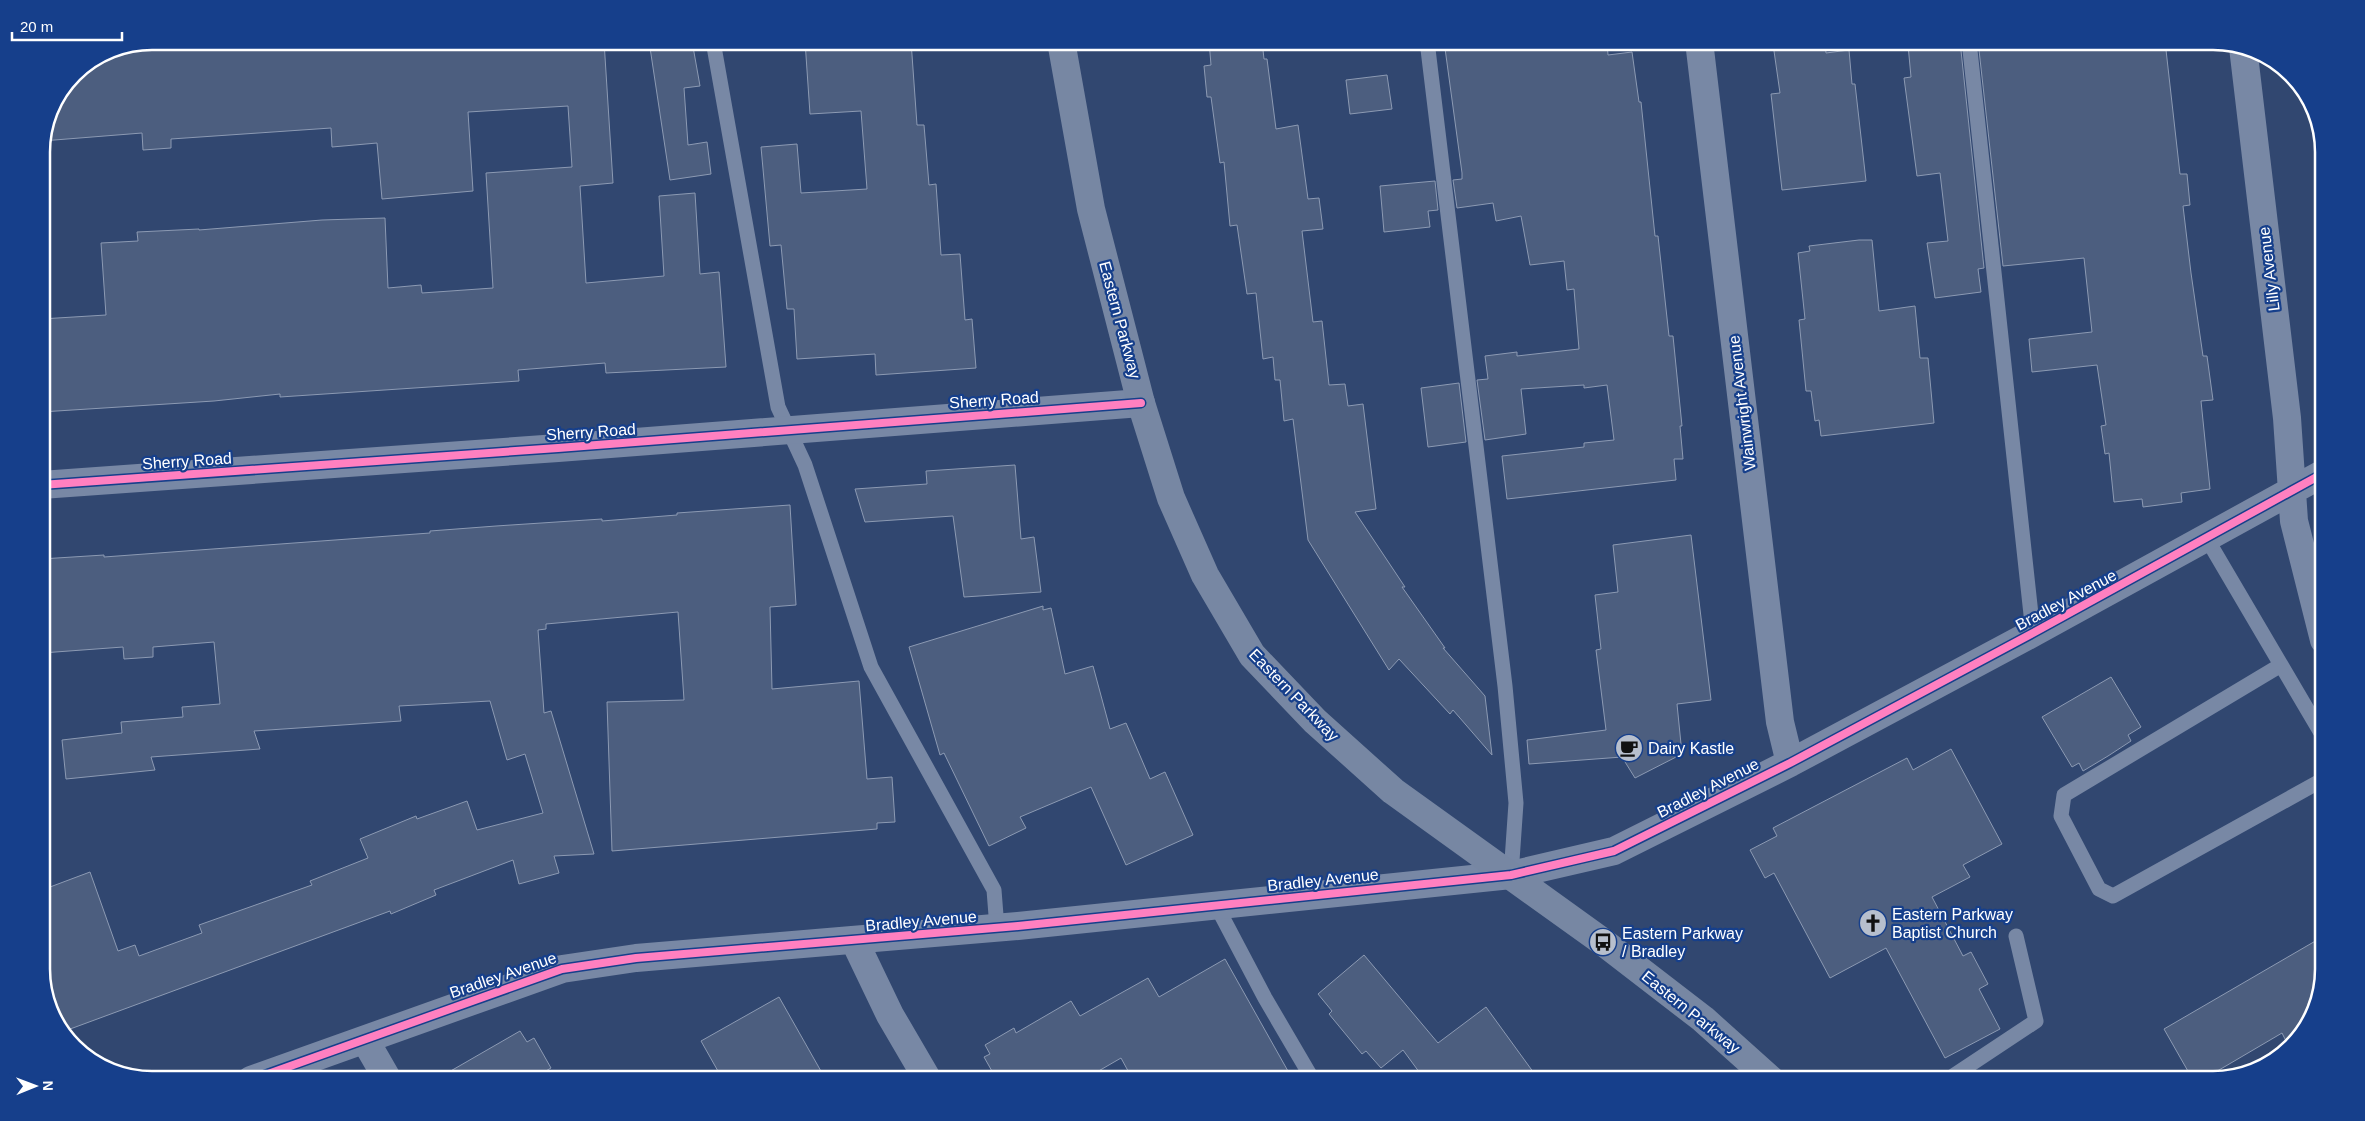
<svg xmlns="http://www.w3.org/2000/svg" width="2365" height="1121" viewBox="0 0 2365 1121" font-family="Arial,sans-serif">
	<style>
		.building { fill: #4c5e7f; stroke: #8c9ab3 }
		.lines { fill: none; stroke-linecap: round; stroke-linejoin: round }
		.lane { stroke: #7888a5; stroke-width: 15 }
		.street { stroke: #7888a5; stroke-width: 28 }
		.primary { stroke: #7787a3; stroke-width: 28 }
		.cycleway-casing { stroke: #163f8b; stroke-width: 11 }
		.cycleway { stroke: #ff80c0; stroke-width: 8 }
		.labels { text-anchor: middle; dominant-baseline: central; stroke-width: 4.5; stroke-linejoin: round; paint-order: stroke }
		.street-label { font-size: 16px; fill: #fff; stroke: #163f8b }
		.poi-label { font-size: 16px; fill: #fff; stroke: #163f8b; text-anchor: start }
		.rim { fill: none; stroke: #fff; stroke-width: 2.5 }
	</style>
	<rect width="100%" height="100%" fill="#314770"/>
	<path class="building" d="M199,41H604L613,183L580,186L586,283L664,276L659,196L695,193L700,274L719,272L726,367L606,373L605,363L518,370L519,381L280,397V394L214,401L41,412V319L106,315L101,243L138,241L137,232L199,229V230L322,220L385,218L388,288L421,285L422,293L493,288L486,173L572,167L568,106L468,112L473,191L382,199L377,143L332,147L331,128L171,139V148L143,150L142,133L42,141L50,109L74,74L108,51L199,44Z
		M649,41H692L700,86L684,88L688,145L707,142L711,174L670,180Z
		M805,41H911L917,125H924L929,185L936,184L941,255L960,254L965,320L972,319L976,368L876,375L875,354L797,359L794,309H787L781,245L770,246L761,147L797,144L801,193L867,189L861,111L810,114Z
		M1209,41H1262L1264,59H1267L1276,129L1298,125L1308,199L1319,198L1323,229L1302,231L1313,322L1322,321L1329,385L1345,384L1348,406L1363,404L1376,509L1355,512L1405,587H1402L1445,648H1443L1485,696L1492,755L1453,710L1450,714L1399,659L1389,670L1308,540L1293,419L1284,421L1280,380H1275L1273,357L1263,359L1256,293L1247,294L1237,225L1230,226L1224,162L1220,163L1211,97H1207L1204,66L1211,65Z
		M1444,41H1607L1608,55L1632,52L1639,102H1641L1655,236H1658L1669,336H1673L1682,426H1680L1683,459H1674L1676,480L1507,499L1502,456L1584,447V443L1614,440L1607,385L1584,388V385L1521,389L1526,434L1485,440L1477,380L1488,379L1485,356L1517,352V356L1579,349L1574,289L1567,290L1564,261L1530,265L1521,216L1496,221L1493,203L1457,208L1453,180L1462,179V173Z
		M1794,41H1825L1826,53L1849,50L1852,84H1855L1866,181L1782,190L1771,94L1780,93L1773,44Z
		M1940,41H1960L1984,268L1978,269L1981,292L1935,298L1927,243L1948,241L1940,173L1917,176L1904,78L1911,77L1908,45Z
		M1978,41H2165L2180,174H2187L2190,205L2183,206L2191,273L2203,356H2207L2213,400L2201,401L2210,489L2181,493L2182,502L2143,507L2142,499L2114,502L2109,453L2105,454L2101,426L2106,425L2097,365L2032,372L2029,339L2092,332L2084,258L2003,266Z
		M1387,75L1392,109L1350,114L1346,80Z
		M1435,181L1438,210L1428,211L1430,227L1384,232L1380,186Z
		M1859,240H1872L1879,311L1915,306L1920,358H1928L1934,423L1821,436L1819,420L1815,421L1811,391H1806L1799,320L1805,319L1798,253L1810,251L1809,246Z
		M1459,383L1466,442L1428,447L1421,388Z
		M1015,465L1021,539L1034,537L1041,592L964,597L953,516L865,522L855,489L927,484L926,471Z
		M790,505L796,605L770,607L772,689L859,681L867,779L892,777L895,822L877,823V829L612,851L607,702L684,700L678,612L546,624V629L538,630L544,713L551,711L594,854L554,856L559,873L519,884L513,860L434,890L436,895L391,914L390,911L62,1032L42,976V890L90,872L118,951L135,945L139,956L202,933L199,925L312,885L310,881L368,858L360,839L416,816L417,819L467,801L477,830L543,813L525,754L507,760L490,701L399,706L401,721L254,731L260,749L151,757L155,770L66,779L62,740L122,733L121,722L183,717L182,707L220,704L214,642L153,647V657L124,659L123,647L42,653L41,559L104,555V557L430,533V531L496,526L602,519V521L677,515V513Z
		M1691,535L1711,700L1677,704L1682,754L1635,778L1622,757L1529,764L1527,740L1606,730L1596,650L1601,649L1595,595L1618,592L1613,545Z
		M1043,606V610L1051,608L1065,674L1093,666L1110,729L1126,723L1150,779L1165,772L1193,835L1126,865L1091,787L1020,817L1026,828L989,846L944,753L940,755L909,647Z
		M2111,677L2141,727L2128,735L2131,741L2108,756L2083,771L2079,763L2072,767L2042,717Z
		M1951,749L2002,844L1963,865L1970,877L1932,897L1963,956L1971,952L1988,984L1979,989L2000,1029L1945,1058L1886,948L1830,978L1774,873L1765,878L1750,850L1777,836L1773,828L1907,758L1913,770Z
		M2324,936V969L2315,1012L2288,1045L2282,1033L2202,1080H2193L2164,1029Z
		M1364,955L1438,1043L1486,1007L1539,1080H1425L1403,1050L1381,1068L1366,1051L1362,1054L1329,1014L1332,1011L1318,994Z
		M1225,959L1293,1080H1133L1121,1058L1083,1080H997L984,1057L990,1054L985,1045L1014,1028L1016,1033L1071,1001L1080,1016L1148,978L1159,997Z
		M779,997L826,1080H723L701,1041Z
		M520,1031L527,1042L534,1038L551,1068L530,1080H435Z"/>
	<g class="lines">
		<path class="lane" d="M713,41L778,407L805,465L871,667L994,890L997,928
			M1427,41L1505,686L1516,803L1511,875
			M1969,41L2033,633
			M2207,539L2324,738
			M2281,665L2064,795L2061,816L2099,889L2113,896L2324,779
			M1216,905L1265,998L1313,1080
			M1947,1080L2036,1021L2016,936"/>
		<path class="street" d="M1699,41L1780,722L1790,763
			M2243,47L2287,418L2294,521L2324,640
			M41,485L558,448L1141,403
			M854,940L890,1015L928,1080
			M365,1040L388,1080
			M251,1080L562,969L636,958L1018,926L1511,875L1614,851L1790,763L2033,633L2324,473"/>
		<path class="primary" d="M1061,41L1091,209L1141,403L1171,498L1205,575L1252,655L1315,721L1393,791L1603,942L1703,1019L1771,1080"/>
		<g class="cycleway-casing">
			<path id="cycleway" d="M41,485L558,448L1141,403
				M251,1080L562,969L636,958L1018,926L1511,875L1614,851L1790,763L2033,633L2324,473"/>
		</g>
		<use href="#cycleway" class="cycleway"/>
	</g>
	<defs>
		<g id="cafe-disc" transform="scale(1.4375)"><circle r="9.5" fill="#b7bfcd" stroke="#163f8b"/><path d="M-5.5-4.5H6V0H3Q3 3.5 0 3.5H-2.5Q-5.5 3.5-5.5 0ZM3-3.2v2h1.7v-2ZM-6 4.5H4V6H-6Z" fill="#111"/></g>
		<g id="church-disc" transform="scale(1.4375)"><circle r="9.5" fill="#b7bfcd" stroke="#163f8b"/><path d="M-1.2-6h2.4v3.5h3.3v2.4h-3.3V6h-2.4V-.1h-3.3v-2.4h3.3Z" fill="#111"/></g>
		<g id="bus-disc" transform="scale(1.4375)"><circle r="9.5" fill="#b7bfcd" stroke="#163f8b"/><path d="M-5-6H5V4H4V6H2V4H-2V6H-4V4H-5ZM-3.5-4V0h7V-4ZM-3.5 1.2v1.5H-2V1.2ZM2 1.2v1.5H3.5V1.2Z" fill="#111"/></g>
	</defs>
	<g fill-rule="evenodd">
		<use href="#cafe-disc" x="1629" y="748"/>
		<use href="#church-disc" x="1873" y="923"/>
		<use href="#bus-disc" x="1603" y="942"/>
	</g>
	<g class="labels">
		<g class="street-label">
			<text transform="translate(2269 269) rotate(-97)">Lilly Avenue</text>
			<text transform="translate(1120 320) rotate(75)">Eastern Parkway</text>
			<text transform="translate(994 400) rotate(-4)">Sherry Road</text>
			<text transform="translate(1742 403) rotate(-97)">Wainwright Avenue</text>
			<text transform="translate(591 432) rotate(-4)">Sherry Road</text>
			<text transform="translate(187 461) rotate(-4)">Sherry Road</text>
			<text transform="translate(2066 600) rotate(-28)">Bradley Avenue</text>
			<text transform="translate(1294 695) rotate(46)">Eastern Parkway</text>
			<text transform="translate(1708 788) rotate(-27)">Bradley Avenue</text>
			<text transform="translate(1323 880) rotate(-6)">Bradley Avenue</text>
			<text transform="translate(921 921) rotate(-5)">Bradley Avenue</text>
			<text transform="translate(503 975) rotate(-19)">Bradley Avenue</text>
			<text transform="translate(1691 1012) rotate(39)">Eastern Parkway</text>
		</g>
		<g class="poi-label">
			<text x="1648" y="748">Dairy Kastle</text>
			<text x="1892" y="914">Eastern Parkway<tspan x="1892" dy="18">Baptist Church</tspan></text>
			<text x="1622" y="933">Eastern Parkway<tspan x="1622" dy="18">/ Bradley</tspan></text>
		</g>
	</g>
	<path d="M0 0H2365V1121H0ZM152 50H2213A102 102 0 0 1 2315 152V969A102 102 0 0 1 2213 1071H152A102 102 0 0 1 50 969V152A102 102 0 0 1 152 50Z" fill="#163f8b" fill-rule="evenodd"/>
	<path class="rim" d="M152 50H2213A102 102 0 0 1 2315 152V969A102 102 0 0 1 2213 1071H152A102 102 0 0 1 50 969V152A102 102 0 0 1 152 50Z"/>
	<g transform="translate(35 1086) rotate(89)" stroke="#163f8b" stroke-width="4" paint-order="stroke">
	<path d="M0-4L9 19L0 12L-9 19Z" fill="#ffffff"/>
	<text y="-8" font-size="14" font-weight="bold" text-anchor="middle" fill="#ffffff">N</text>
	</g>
	<path d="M12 32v8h110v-8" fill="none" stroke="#ffffff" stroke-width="2.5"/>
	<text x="20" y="32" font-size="15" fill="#ffffff" stroke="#163f8b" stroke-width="4" paint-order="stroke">20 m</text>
</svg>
